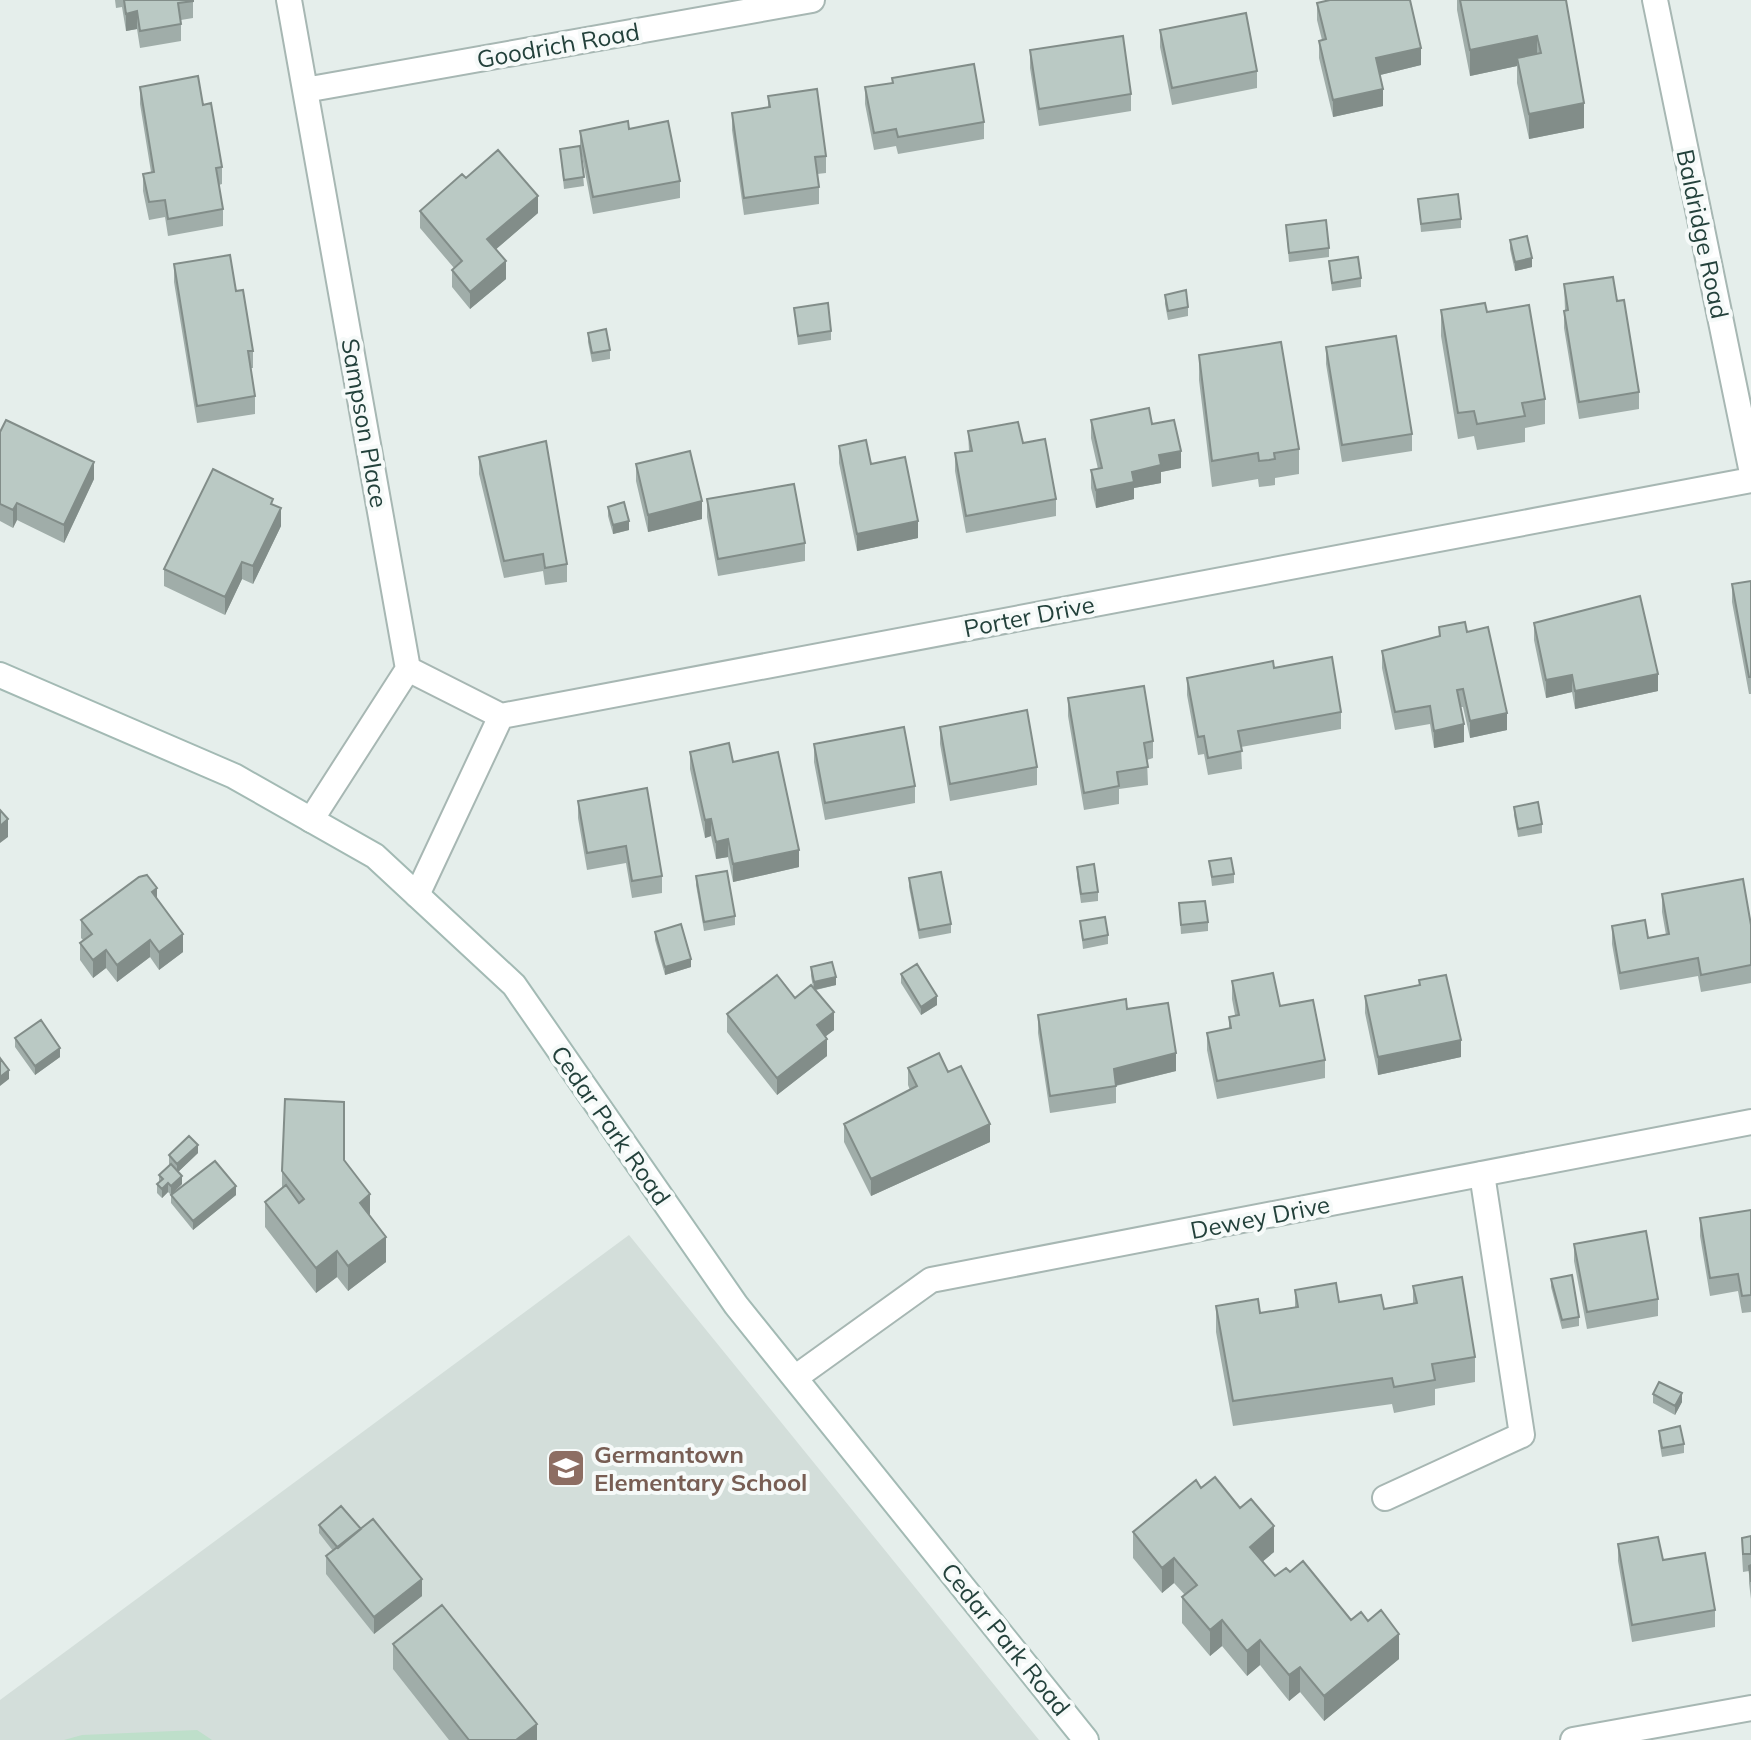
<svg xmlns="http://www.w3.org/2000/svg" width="1751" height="1740" viewBox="0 0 1751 1740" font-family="Mulish,sans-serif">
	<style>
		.built { fill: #d3deda }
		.green { fill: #bedfca }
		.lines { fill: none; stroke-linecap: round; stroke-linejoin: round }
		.lane-casing { stroke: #a7b7b3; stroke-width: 28 }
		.street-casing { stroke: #a7b7b3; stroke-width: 28 }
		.secondary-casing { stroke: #a3bab4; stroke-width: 28 }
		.lane { stroke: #fff; stroke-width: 24 }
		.street { stroke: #fff; stroke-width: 24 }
		.secondary { stroke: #fff; stroke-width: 24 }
		.wall { fill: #a0ada9 }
		.shaded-wall { fill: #828d89 }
		.building { fill: #bac9c4; stroke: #828d89; stroke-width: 2 }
		.labels { text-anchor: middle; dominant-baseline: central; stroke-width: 8; stroke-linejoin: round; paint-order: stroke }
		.street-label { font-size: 24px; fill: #23413b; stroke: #f6faf9 }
		.education-label { font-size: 24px; font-weight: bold; fill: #785e54; stroke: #f6faf9; text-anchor: start }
	</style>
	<rect width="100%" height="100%" fill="#e5eeeb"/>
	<path class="built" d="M629,1235L1039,1740H0V1700Z"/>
	<path class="green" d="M197,1730L212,1740H64L82,1735Z"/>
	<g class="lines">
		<g class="lane-casing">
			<path id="lane" d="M1385,1498L1522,1435L1482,1174"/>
		</g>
		<g class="street-casing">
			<path id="street" d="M289,0L408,669L311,820
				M1655,0L1751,468
				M305,90L812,0
				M408,669L501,716
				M501,716L1751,480
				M417,895L501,716
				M796,1377L931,1280L1751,1122
				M1573,1740L1751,1708"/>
		</g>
		<g class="secondary-casing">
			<path id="secondary" d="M0,675L234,776L375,856L514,985L736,1305L1086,1740"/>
		</g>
		<use href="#lane" class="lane"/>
		<use href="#street" class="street"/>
		<use href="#secondary" class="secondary"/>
	</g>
	<path class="wall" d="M115,0H193V18L181,20V41L140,48L137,29L126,31L122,7L116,8Z
		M1457,0H1566L1584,128L1529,139L1517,83V66L1470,76L1457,10Z
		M1317,3L1421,65L1380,75L1383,106L1333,117L1319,58V41L1322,40L1317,20Z
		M1160,30L1257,71V88L1172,105L1160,47Z
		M1030,50L1131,94V111L1039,126L1030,68Z
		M892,78L984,122V139L898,154L896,146L874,150L865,104V87L892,83Z
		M140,87L203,105L222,167V184L219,185L223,209V226L168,236L165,217L149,220L143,191V174L151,172L140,104Z
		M768,96L826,156V173L817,174L819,187V204L744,215L732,130V113L768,107Z
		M629,129L680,181V198L593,214L581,151L584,186L564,189L560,149L580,147V131Z
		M466,178L538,213L496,249L506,279L470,309L452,287V270L454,268L420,228V211Z
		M1418,199L1461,219V228L1421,232Z
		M1286,225L1329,248V257L1289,262Z
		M1510,240L1532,267L1515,271L1510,249Z
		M1329,261L1361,278V287L1332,291Z
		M174,264L236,291L253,351V368H251L255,396V414L197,423L174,282Z
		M1564,284L1617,301L1639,392V409L1579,419L1564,328V311L1565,310Z
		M1165,295L1188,307V316L1168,320L1165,304Z
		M794,308L831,331V340L798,345Z
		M1441,310L1487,312L1545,399V424L1525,428V442L1477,450L1474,436L1458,439L1441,336Z
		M588,333L610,350V359L592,362L588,342Z
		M1326,347L1412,434V451L1342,462L1326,364Z
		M1199,355L1299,449V474L1275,478V485L1259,487L1258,479L1212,487L1199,380Z
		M1091,420L1152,424L1181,468L1161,472V483L1134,488V499L1096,508L1091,488V470L1098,469L1091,438Z
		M968,431L1023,443L1056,499V516L966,533L955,471V453L969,451Z
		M0,432L94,479L64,543L17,520L13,528L0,521Z
		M839,446L918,538L857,551L839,463Z
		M479,457L567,564V582L545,585L543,571L504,578L479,474Z
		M636,464L702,519L648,532L636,481Z
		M707,499L805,543V561L718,576L707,517Z
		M273,505L281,526L253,584L242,579L225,615L164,586V569Z
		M608,507L629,530L613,534L608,516Z
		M1751,581V694H1749L1732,602V584Z
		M1534,623L1658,691L1575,709L1572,692L1546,698L1534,640Z
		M1439,627L1467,632L1507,730L1470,738L1463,707H1461L1464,742L1434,748L1430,724L1395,730L1382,668V651L1439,636Z
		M1274,668L1341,712V729L1241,747L1242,769L1208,775L1204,754L1198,755L1187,695V678Z
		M1068,698L1153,741V758L1147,760L1148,785L1119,789V804L1084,810L1068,716Z
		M940,727L1037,767V785L950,801L940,744Z
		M814,744L915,786V803L825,820L814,762Z
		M690,752L733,762L799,867L733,882L728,857L716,859L711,836L705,838L690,769Z
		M578,801L662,876V893L632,898L626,863L587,870L578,818Z
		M1514,807L1542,824V833L1518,837L1514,815Z
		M1209,861L1234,874V883L1212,886Z
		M1077,867L1098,892V901L1081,903L1077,876Z
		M696,876L735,916V925L704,931L696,885Z
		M909,878L951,924V933L919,939L909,887Z
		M1662,894L1751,925V983L1701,992L1698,976L1620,990L1612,944V926L1648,938L1666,935L1662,912Z
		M157,900L183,952L159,970L150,957L117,982L106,968L93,978L80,960V943L83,940L81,938V920Z
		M1179,903L1208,922V931L1181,934Z
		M1080,921L1108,935V944L1083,949Z
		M655,932L691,967L665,975L655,940Z
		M811,967L836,985L816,990L834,1030L826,1036L827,1056L777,1095L727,1032V1014L795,998L813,987L811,976Z
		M901,974L937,1005L921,1015L901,983Z
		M1419,980L1461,1057L1378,1075L1365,1013V996L1419,985Z
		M1232,981L1280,1006L1325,1060V1078L1217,1099L1207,1050V1033L1229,1028V1017L1235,1015L1232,999Z
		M1127,1009L1176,1071L1116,1086V1103L1050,1113L1038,1033V1015Z
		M15,1038L60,1057L35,1075L15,1047Z
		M908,1068L990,1142L871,1196L844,1142V1124L910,1090L908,1085Z
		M198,1153L178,1172L182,1184L172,1193L236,1195L193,1230L171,1203V1195L168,1192L162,1198L157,1193V1184L159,1182V1175L170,1165L169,1164V1155Z
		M282,1171L370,1217L386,1262L348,1291L337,1277L316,1293L265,1227V1202L282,1188Z
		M1751,1210V1312L1742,1313L1738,1291L1710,1296L1700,1236V1218Z
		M1574,1244L1658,1299V1316L1587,1329L1574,1261Z
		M1551,1279L1579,1317V1326L1562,1329L1551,1287Z
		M1413,1286L1475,1357V1382L1435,1389V1405L1394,1413L1392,1404L1233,1426L1216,1332V1306L1260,1313L1295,1307V1290L1339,1302L1384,1309L1413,1304Z
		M1653,1394L1682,1402L1675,1415L1653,1403Z
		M1659,1431L1684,1444V1453L1662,1457L1659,1440Z
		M1201,1488L1274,1552L1262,1562L1275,1576L1290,1572L1399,1659L1324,1721L1300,1692L1289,1701L1260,1665L1247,1676L1222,1646L1210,1656L1182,1623V1597L1185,1595L1174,1583L1162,1593L1133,1558V1532Z
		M319,1525L360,1529L422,1596L374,1634L326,1574V1556L333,1551L319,1533Z
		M1751,1536V1599L1749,1583V1571L1743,1572L1742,1555V1538Z
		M1618,1544L1663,1560L1715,1610V1627L1632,1642L1618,1561Z
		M393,1644L537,1740H449L393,1669Z"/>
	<path class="shaded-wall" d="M137,11V29L126,31V14Z
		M1537,36V62L1517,58V66L1470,76V50Z
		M1421,48V65L1376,76V58Z
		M1383,89V106L1333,117V100Z
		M1584,103V128L1529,139V114Z
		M538,196V213L487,257V239Z
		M1532,258V267L1515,271V262Z
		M506,261V279L470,309V292Z
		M1181,451V468L1161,472V483L1134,488V499L1096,508V490L1159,455Z
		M94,462V479L64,543V525Z
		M702,501V519L648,532V515Z
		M17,503V520L13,528V510Z
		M281,508V526L253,584V566Z
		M629,521V530L613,534V525Z
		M918,521V538L857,551V534Z
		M242,562V579L225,615V597Z
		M1658,674V691L1575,709V691Z
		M1572,675V692L1546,698V680Z
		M1507,713V730L1470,738V721Z
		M1464,724V742L1434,748V731Z
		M8,819V837L0,843V826Z
		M711,819V836L705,838V820Z
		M728,839V857L716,859V842Z
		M799,850V867L733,882V864Z
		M157,888V905L152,892Z
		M183,934V952L159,970V952Z
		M150,940V957L117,982V965Z
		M106,950V968L93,978V960Z
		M691,959V967L665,975V967Z
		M836,977V985L814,990V982Z
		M937,996V1005L921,1015V1007Z
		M834,1012V1030L817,1043V1025Z
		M827,1039V1056L777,1095V1078Z
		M1461,1040V1057L1378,1075V1057Z
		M60,1048V1057L35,1075V1066Z
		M1176,1053V1071L1114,1086V1069Z
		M9,1070V1079L0,1086V1077Z
		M990,1124V1142L871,1196V1179Z
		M198,1145V1153L177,1173V1164Z
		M182,1176V1184L171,1195V1186Z
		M168,1183V1192L162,1198V1189Z
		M236,1186V1195L193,1230V1221Z
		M370,1194V1220L360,1203Z
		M386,1237V1262L348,1291V1266Z
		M337,1251V1277L316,1293V1268Z
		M1682,1393V1402L1675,1415V1406Z
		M1274,1526V1552L1250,1572V1547Z
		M1174,1558V1583L1162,1593V1568Z
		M422,1579V1596L374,1634V1617Z
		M1222,1620V1646L1210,1656V1630Z
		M1399,1634V1659L1324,1721V1696Z
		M1260,1640V1665L1247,1676V1651Z
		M1300,1667V1692L1289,1701V1675Z
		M537,1724V1740H516Z"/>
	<path class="building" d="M124,0H193V1L178,3L181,24L140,31L137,11L126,14Z
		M1330,0H1410L1421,48L1376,58L1383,89L1333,100L1319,41L1326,39L1317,3Z
		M1460,0H1566L1584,103L1529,114L1517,58L1541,53L1537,36L1470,50Z
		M1246,13L1257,71L1172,88L1160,30Z
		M1123,36L1131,94L1039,109L1030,50Z
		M974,64L984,122L898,137L896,129L874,133L865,87L893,83L892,78Z
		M198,76L203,105L211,103L212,109L222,167L216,168L223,209L168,219L165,200L149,202L143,174L154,172L140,87Z
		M817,89L826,156L815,157L819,187L744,198L732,113L770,107L768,96Z
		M628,121L629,129L668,121L680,181L593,197L580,131Z
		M580,146L584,177L564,180L560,149Z
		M498,150L538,196L487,239L506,261L470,292L452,270L462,261L420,211L462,174L466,178Z
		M1458,194L1461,219L1421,224L1418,199Z
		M1326,220L1329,248L1289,253L1286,225Z
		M1527,236L1532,258L1515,262L1510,240Z
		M230,255L236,291L243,290L253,351H248L255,396L197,406L174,264Z
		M1358,257L1361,278L1332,283L1329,261Z
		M1613,277L1617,301L1624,300L1639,392L1579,402L1564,311L1568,310L1564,284Z
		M1186,290L1188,307L1168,311L1165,295Z
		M828,303L831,331L798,336L794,308Z
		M1485,303L1487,312L1529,305L1545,399L1522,403L1525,416L1477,424L1474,411L1458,413L1441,310Z
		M606,329L610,350L592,353L588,333Z
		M1396,336L1412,434L1342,445L1326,347Z
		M1281,342L1299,449L1274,453L1275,459L1269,460L1259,461L1258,453L1212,461L1199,355Z
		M1149,408L1152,424L1174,420L1181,451L1159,455L1161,465L1132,472L1134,482L1096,490L1091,470L1102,468L1091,420Z
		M6,420L94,462L64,525L17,503L13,510L0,504V432Z
		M1018,422L1023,443L1045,439L1056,499L966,516L955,453L972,451L968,431Z
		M866,440L871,464L905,457L918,521L857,534L839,446Z
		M546,441L567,564L545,568L543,554L504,561L479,457Z
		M690,451L702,501L648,515L636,464Z
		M213,469L273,499L271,504L281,508L253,566L242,562L225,597L164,569Z
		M794,484L805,543L718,559L707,499Z
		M624,502L629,521L613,525L608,507Z
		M1751,581V677H1749L1732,584Z
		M1640,596L1658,674L1575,691L1572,675L1546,680L1534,623Z
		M1465,622L1467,632L1488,627L1507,713L1470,721L1463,689L1457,690L1464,724L1434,731L1430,706L1395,712L1382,651L1440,636L1439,627Z
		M1332,657L1341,712L1238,731L1242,751L1208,758L1204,736L1198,737L1187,678L1273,661L1274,668Z
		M1144,686L1153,741L1144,743L1148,767L1117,772L1119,786L1084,793L1068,698Z
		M1027,710L1037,767L950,784L940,727Z
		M904,727L915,786L825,803L814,744Z
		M729,743L733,762L778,752L799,850L733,864L728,839L716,842L711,819L705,820L690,752Z
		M647,788L662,876L632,881L626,846L587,853L578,801Z
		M1538,802L1542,824L1518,829L1514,807Z
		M0,810L8,819L0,826Z
		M1231,858L1234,874L1212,877L1209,861Z
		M1094,864L1098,892L1081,894L1077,867Z
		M727,871L735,916L704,922L696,876Z
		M941,872L951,924L919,930L909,878Z
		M147,875L157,888L152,892L183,934L159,952L150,940L117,965L106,950L93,960L80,943L92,934L81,920L139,877Z
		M1743,879L1751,925V965L1701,975L1698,958L1620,973L1612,926L1645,920L1648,938L1669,934L1662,894Z
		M1205,901L1208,922L1181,925L1179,903Z
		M1105,917L1108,935L1083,940L1080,921Z
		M681,924L691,959L665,967L655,932Z
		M832,962L836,977L814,982L811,967Z
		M917,964L937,996L921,1007L901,974Z
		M1273,973L1280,1006L1313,1000L1325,1060L1217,1081L1207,1033L1231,1028L1229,1017L1239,1015L1232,981Z
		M777,975L795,998L811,985L834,1012L817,1025L827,1039L777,1078L727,1014Z
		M1446,975L1461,1040L1378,1057L1365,996L1420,985L1419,980Z
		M1126,999L1127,1009L1168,1003L1176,1053L1114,1069L1116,1086L1050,1096L1038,1015Z
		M41,1020L60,1048L35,1066L15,1038Z
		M939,1053L948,1072L961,1066L990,1124L871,1179L844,1124L917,1086L908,1068Z
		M0,1058L9,1070L0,1077Z
		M285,1099L344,1102V1160L370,1194L360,1203L386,1237L348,1266L337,1251L316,1268L265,1202L286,1185L299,1203L304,1199L282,1171Z
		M189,1136L198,1145L177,1164L169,1155Z
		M215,1161L236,1186L193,1221L171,1195Z
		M171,1164L182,1176L171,1186L168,1183L162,1189L157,1184L163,1179L159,1175Z
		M1751,1210V1295L1742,1296L1738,1274L1710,1278L1700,1218Z
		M1646,1231L1658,1299L1587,1312L1574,1244Z
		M1572,1275L1579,1317L1562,1320L1551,1279Z
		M1462,1277L1475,1357L1432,1364L1435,1380L1394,1387L1392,1378L1233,1401L1216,1306L1258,1299L1260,1313L1298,1307L1295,1290L1336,1283L1339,1302L1381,1295L1384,1309L1417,1303L1413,1286Z
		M1659,1382L1682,1393L1675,1406L1653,1394Z
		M1680,1426L1684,1444L1662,1448L1659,1431Z
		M1215,1477L1240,1508L1251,1499L1274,1526L1250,1547L1275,1576L1286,1568L1290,1572L1303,1561L1351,1620L1361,1612L1368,1621L1381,1610L1399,1634L1324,1696L1300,1667L1289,1675L1260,1640L1247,1651L1222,1620L1210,1630L1182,1597L1197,1585L1174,1558L1162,1568L1133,1532L1196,1480L1201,1488Z
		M341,1506L361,1529L338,1548L319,1525Z
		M373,1519L422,1579L374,1617L326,1556Z
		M1751,1536V1554H1743L1742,1538Z
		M1658,1537L1663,1560L1705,1553L1715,1610L1632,1625L1618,1544Z
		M1751,1565V1582L1749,1566Z
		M442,1605L537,1724L516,1740H469L393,1644Z"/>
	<defs>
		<g id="school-square" transform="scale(2)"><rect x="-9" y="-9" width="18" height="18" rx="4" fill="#8d6e63" stroke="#f6faf9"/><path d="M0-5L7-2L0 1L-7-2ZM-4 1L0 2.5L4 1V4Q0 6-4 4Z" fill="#fff"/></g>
	</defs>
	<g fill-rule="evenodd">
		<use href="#school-square" x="566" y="1468"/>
	</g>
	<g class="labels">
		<g class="street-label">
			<text transform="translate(558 45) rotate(-10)">Goodrich Road</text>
			<text transform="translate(1703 234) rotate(78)">Baldridge Road</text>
			<text transform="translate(365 423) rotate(80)">Sampson Place</text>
			<text transform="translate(1029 616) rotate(-11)">Porter Drive</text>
			<text transform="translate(611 1125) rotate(55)">Cedar Park Road</text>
			<text transform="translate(1260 1217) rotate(-11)">Dewey Drive</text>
			<text transform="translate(1006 1639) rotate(51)">Cedar Park Road</text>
		</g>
		<g class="education-label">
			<text x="594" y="1454">Germantown<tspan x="594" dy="28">Elementary School</tspan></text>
		</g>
	</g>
</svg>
